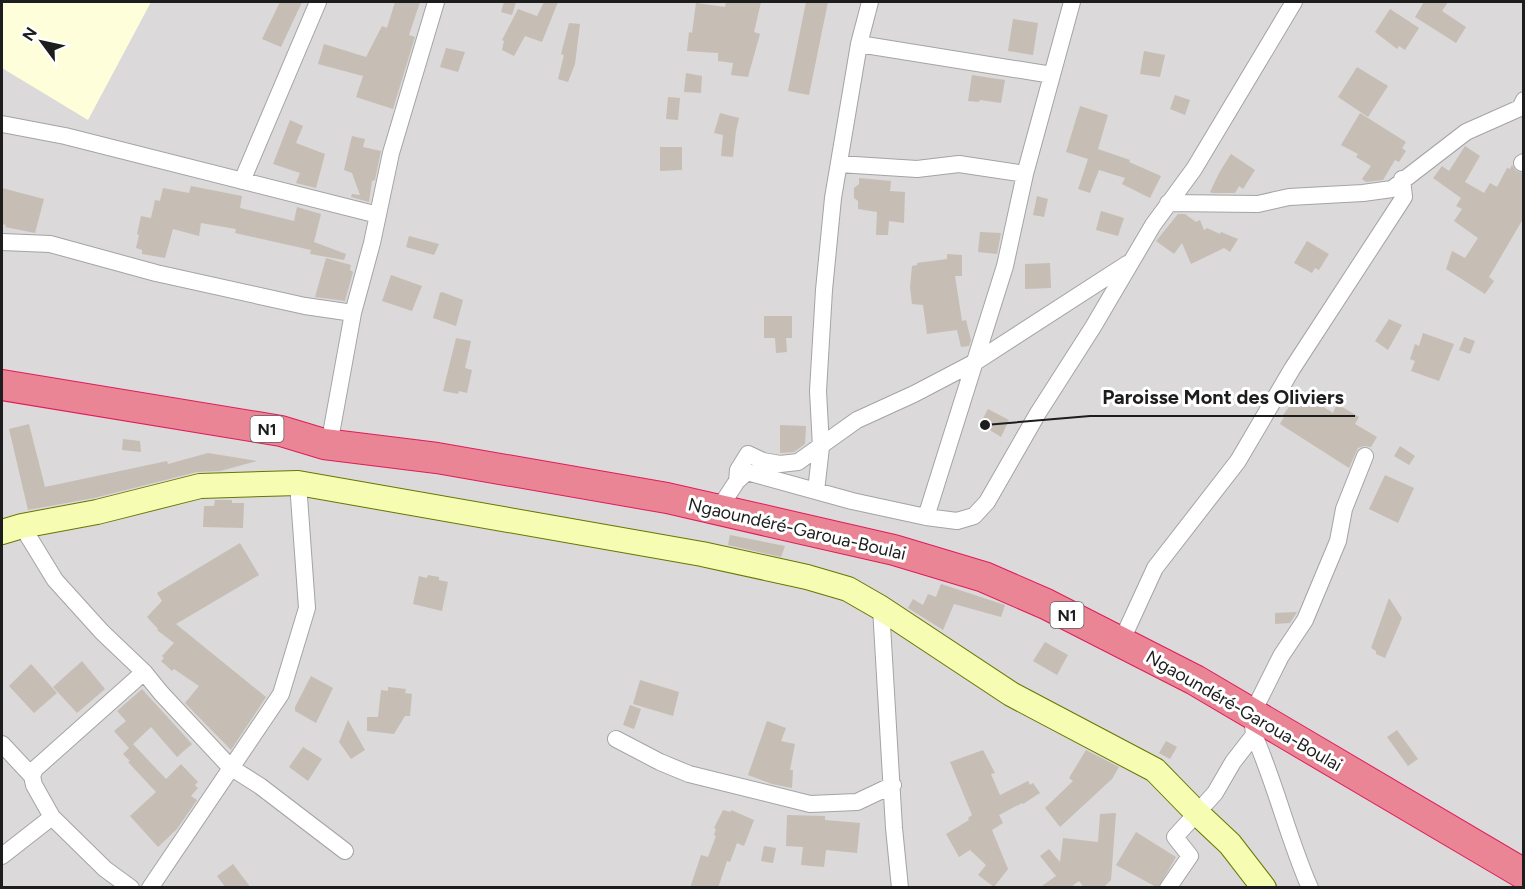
<svg xmlns="http://www.w3.org/2000/svg" width="1525" height="889" viewBox="0 0 1525 889" font-family="Figtree,sans-serif">
	<style>
		.residential { fill: #dbd9d9 }
		.education { fill: #feffda }
		.building { fill: #c6bdb5 }
		.lines { fill: none; stroke-linecap: round; stroke-linejoin: round }
		.street-casing { stroke: #a4a4a4; stroke-width: 18 }
		.secondary-casing { stroke: #677700; stroke-width: 26 }
		.highway-casing { stroke: #df1c5a; stroke-width: 32 }
		.street { stroke: #fff; stroke-width: 16 }
		.secondary { stroke: #f6fcb2; stroke-width: 24 }
		.highway { stroke: #ea8596; stroke-width: 30 }
		.labels { text-anchor: middle; dominant-baseline: central; stroke-width: 6; stroke-linejoin: round; paint-order: stroke }
		.shield { fill: #fff; stroke: #616161; stroke-width: 1.5 }
		.shield-label { font-size: 16px; font-weight: bold; fill: #1d1d1d }
		.street-label { font-size: 18px; fill: #1d1d1d; stroke: #fff }
		.leader { fill: none; stroke: #1d1d1d; stroke-width: 2 }
		.callout-dot { fill: #1d1d1d; stroke: #fff; stroke-width: 2 }
		.callout-label { font-size: 20px; text-anchor: middle; font-weight: bold; fill: #1d1d1d; stroke: #fff; stroke-width: 6; stroke-linejoin: round; paint-order: stroke }
	</style>
	<rect width="100%" height="100%" fill="#eeebe2"/>
	<path class="residential" d="M2,2H1523V887L2,888Z"/>
	<path class="education" d="M2,2H151L88,120L2,68Z"/>
	<path class="building" d="M280,2H302L281,47L262,39Z
		M395,2H420L409,35L415,37L393,109L356,97L363,76L318,64L324,44L366,57L382,26L387,28Z
		M504,2H516L512,15L501,12Z
		M544,2H558L542,42L525,36L514,56L502,50L504,41L502,40L518,9L537,16Z
		M726,2H761L754,32L760,34L748,77L731,75L733,63L718,61V53L687,51L689,32L692,33L696,3L725,7Z
		M806,2H828L809,95L788,91Z
		M1424,2H1448L1442,11L1466,27L1456,43L1415,17Z
		M1390,9L1419,28L1405,50L1399,46L1397,49L1375,32Z
		M1013,19L1038,23L1033,55L1008,51Z
		M569,23L580,24L575,64L568,82L558,79L564,55L561,54Z
		M446,48L465,52L458,72L440,67Z
		M1144,51L1165,55L1160,77L1140,74Z
		M1357,67L1388,86L1368,117L1338,97Z
		M686,73L702,76L701,93L684,92Z
		M972,75L1005,80L1001,103L980,100L979,102L968,101Z
		M1175,95L1190,100L1185,115L1170,109Z
		M668,97L680,98L678,120L666,119Z
		M1080,106L1108,115L1098,149L1130,160L1129,162L1161,176L1150,198L1122,184L1125,178L1099,170L1090,193L1078,189L1088,159L1066,152Z
		M720,113L739,118L736,131L733,157L721,156L723,135L714,133Z
		M1360,113L1406,142L1402,148L1406,151L1399,162L1395,160L1383,180L1366,182L1362,179L1371,166L1356,157L1358,154L1341,145Z
		M290,120L303,126L296,143L325,154L316,188L296,183L300,173L273,164Z
		M352,136L365,139L363,147L381,151L375,180L372,181L369,202L351,197L352,194L360,195L352,173L344,170Z
		M1465,146L1480,156L1465,182L1484,193L1490,183L1497,187L1507,168L1510,169L1512,165L1516,171L1524,173L1523,219L1489,277L1494,281L1485,294L1446,269L1452,251L1465,258L1478,238L1454,221L1462,209L1456,206L1461,198L1433,178L1442,166L1449,171Z
		M660,147H682V170L660,171Z
		M1231,154L1255,170L1243,189L1239,186L1235,193H1212L1210,192L1219,173Z
		M859,178L891,181L890,191L905,192L904,223L889,221L888,235H876L877,212L858,209V201L854,198V188L859,184Z
		M191,186L242,196L240,208L294,221L297,207L321,214L314,242L346,254L344,260L310,254L311,250L235,233L236,229L201,223L199,236L173,229L165,258L142,254V250L136,248L139,235L137,234L141,216L151,218L155,200L160,201L163,188L189,193Z
		M2,188L44,199L35,233L5,227L6,225L2,224Z
		M1037,196L1048,199L1044,217L1033,215Z
		M1101,211L1124,218L1118,236L1096,230Z
		M1178,214H1185L1196,222L1200,220L1204,230L1207,228L1220,234L1221,232L1238,239L1230,252L1224,248L1191,264L1182,243L1174,254L1156,241Z
		M980,232L1001,233L997,254L978,252Z
		M409,236L439,244L434,255L406,247Z
		M1307,241L1329,254L1319,270L1315,268L1312,273L1294,263Z
		M947,254L962,255V276H955L962,321L966,320L971,340L969,346L961,347L957,330L927,334L923,305L912,304L910,287L912,266L917,265V263L947,259Z
		M326,258L351,265L350,270L353,272L345,301L315,297Z
		M1050,263L1051,288L1025,289V264Z
		M391,275L422,286L412,311L382,301Z
		M442,292L463,300L456,326L433,318L440,293Z
		M764,316H792V338H786L787,352L776,353L775,338H764Z
		M1389,319L1402,325L1388,350L1375,341Z
		M1423,333L1454,344L1439,381L1411,371L1415,361L1410,359L1415,344L1419,346Z
		M1464,337L1475,341L1470,354L1459,350Z
		M456,338L471,341L465,368L472,370L467,393L459,391L458,394L443,391Z
		M1300,392L1333,413L1337,404L1359,417L1355,424L1377,437L1371,447L1364,446L1358,448L1349,468L1280,424L1284,417L1283,415Z
		M988,409L1009,420L1001,437L980,424Z
		M29,424L45,487L167,461L168,464L208,453L257,461L220,471L197,472L94,498L28,510L9,429Z
		M780,425L806,426L805,444L794,452L780,453Z
		M123,439L140,441L141,452L122,450Z
		M1400,446L1415,456L1409,465L1394,456Z
		M1385,475L1414,488L1398,523L1369,509Z
		M215,500H232V503H244L243,528L203,527L204,506H214Z
		M730,535L785,546L781,557L728,545Z
		M240,543L259,575L176,624L266,697L231,750L185,703L199,686L174,669L172,671L161,661L164,658L162,656L174,643L157,630L158,629L147,617L162,601L157,593Z
		M428,575L439,577V580L448,582L442,611L413,604L419,576L427,578Z
		M941,584L1005,605L1001,617L954,604L943,630L908,608L913,599L923,605L928,594L936,597Z
		M1389,598L1402,618L1385,658L1376,654V651L1371,648Z
		M1297,612L1290,623L1275,624V613Z
		M1045,642L1068,655L1057,675L1033,661Z
		M82,661L105,689L77,713L53,687Z
		M31,664L57,693L34,713L9,686Z
		M311,676L333,688L316,723L295,711V707Z
		M640,680L679,692L673,716L633,704Z
		M388,687L406,689L405,693L412,694L410,716H405L394,734L367,731V717H378L381,690L388,691Z
		M142,689L192,744L177,757L151,727L129,748L114,731L126,721L117,711Z
		M630,705L641,709L634,729L623,725Z
		M348,720L365,750L351,759L339,742Z
		M767,721L786,728L781,741L795,744L790,770H793L792,788L772,784L748,775Z
		M1397,730L1418,759L1408,766L1387,737Z
		M1166,741L1177,747L1170,759L1159,753Z
		M133,744L166,779L181,764L198,782L195,785L198,788L191,796L197,800L177,829L158,847L130,816L156,792L128,762L130,761L123,754Z
		M303,747L322,759L308,781L289,767Z
		M983,750L995,773L991,774L1000,795L1028,781L1030,785L1033,783L1040,793L1023,804L1022,803L999,815L1003,823L992,830L1008,869L994,887L978,875L986,865L970,850L959,857L946,834L969,820L968,818L972,815L950,762Z
		M1086,750L1119,767L1112,779L1060,827L1045,808L1073,781L1069,778Z
		M723,810L731,812V810L754,820L744,846L737,843L730,862L727,861L718,888H690L701,855L708,857L716,836L714,835L716,829L714,828Z
		M1116,813L1111,880L1103,888H1084L1079,881L1070,888H1039L1056,876L1040,856L1049,849L1060,862L1063,838L1098,842L1100,814Z
		M787,815L825,816V820L860,823L857,853L826,850L824,867L801,865L803,847L786,846Z
		M1136,832L1176,857L1158,888L1116,865Z
		M764,846L776,848L773,863L761,861Z
		M233,864L251,888H226L217,876Z"/>
	<g class="lines">
		<g class="street-casing">
			<path id="street" d="M859,44L1052,75
				M2,124L65,136L378,215
				M1522,163L1524,162
				M839,164L917,169L959,164L1025,174
				M242,181L318,2
				M1168,203L1258,204L1289,197L1363,193L1392,189L1466,132L1520,108L1524,100
				M2,242L50,244L156,273L305,306L353,313
				M324,444L331,434L353,313L372,243L391,153L436,2
				M737,481L738,470L748,454L763,461L780,464L798,462L857,420L914,394L977,361L1127,264
				M816,491L821,447L818,391L824,290L833,198L859,44L870,2
				M718,510L737,481L747,472L852,501L926,517L957,521L974,516L987,502L1038,413L1093,327L1153,225L1194,169L1294,2
				M926,517L1005,266L1025,174L1072,2
				M22,526L55,580L102,632L144,672L161,693L230,767L260,786L345,851
				M881,608L894,828L900,888
				M1121,642L1155,568L1238,461L1292,369L1404,197L1402,179
				M1254,735C1276,785 1288,838 1310,888
				M616,739L660,762L689,774L810,804L857,802L893,785
				M2,744L32,776
				M52,817L105,869L131,888
				M2,856L52,817L34,785L32,776L35,769L144,672
				M150,888L281,694L307,608L298,483
				M1168,888L1190,856L1175,837L1215,793L1233,762L1254,735L1252,714L1281,656L1305,620L1338,541L1344,509L1365,456"/>
		</g>
		<g class="secondary-casing">
			<path id="secondary" d="M2,532L22,526L97,512L200,486L298,483L702,554L807,577L848,589L881,608L1011,694L1155,770L1196,812L1230,844L1264,888"/>
		</g>
		<g class="highway-casing">
			<path id="highway" d="M2,385L281,431L324,444L437,458L667,498L894,550L984,577L1046,604L1195,680L1524,874"/>
		</g>
		<use href="#street" class="street"/>
		<use href="#secondary" class="secondary"/>
		<use href="#highway" class="highway"/>
	</g>
	<g class="labels">
		<g class="shield">
			<rect x="250.5" y="416" width="33" height="26" rx="4.5"/>
			<rect x="1050.5" y="602" width="33" height="26" rx="4.5"/>
		</g>
		<g class="shield-label">
			<text x="267" y="429">N1</text>
			<text x="1067" y="615">N1</text>
		</g>
		<g class="street-label">
			<text transform="translate(797 529) rotate(13)">Ngaoundéré-Garoua-Boulai</text>
			<text transform="translate(1244 711) rotate(30)">Ngaoundéré-Garoua-Boulai</text>
		</g>
	</g>
	<path class="leader" d="M985 425L1090 416H1355"/>
	<circle class="callout-dot" cx="985" cy="425" r="6"/>
	<g class="callout-label">
		<text x="1223" y="404">Paroisse Mont des Oliviers</text>
	</g>
	<rect width="1525" height="889" fill="none" stroke="#1d1d1d" stroke-width="6"/>
	<g transform="translate(42 42) rotate(303)" stroke="#ffffff" stroke-width="4.5" paint-order="stroke">
	<path d="M0-4.5L10 22L0 15L-10 22Z" fill="#1d1d1d"/>
	<text y="-9" font-size="16" font-weight="bold" text-anchor="middle" fill="#1d1d1d">N</text>
	</g>
</svg>
